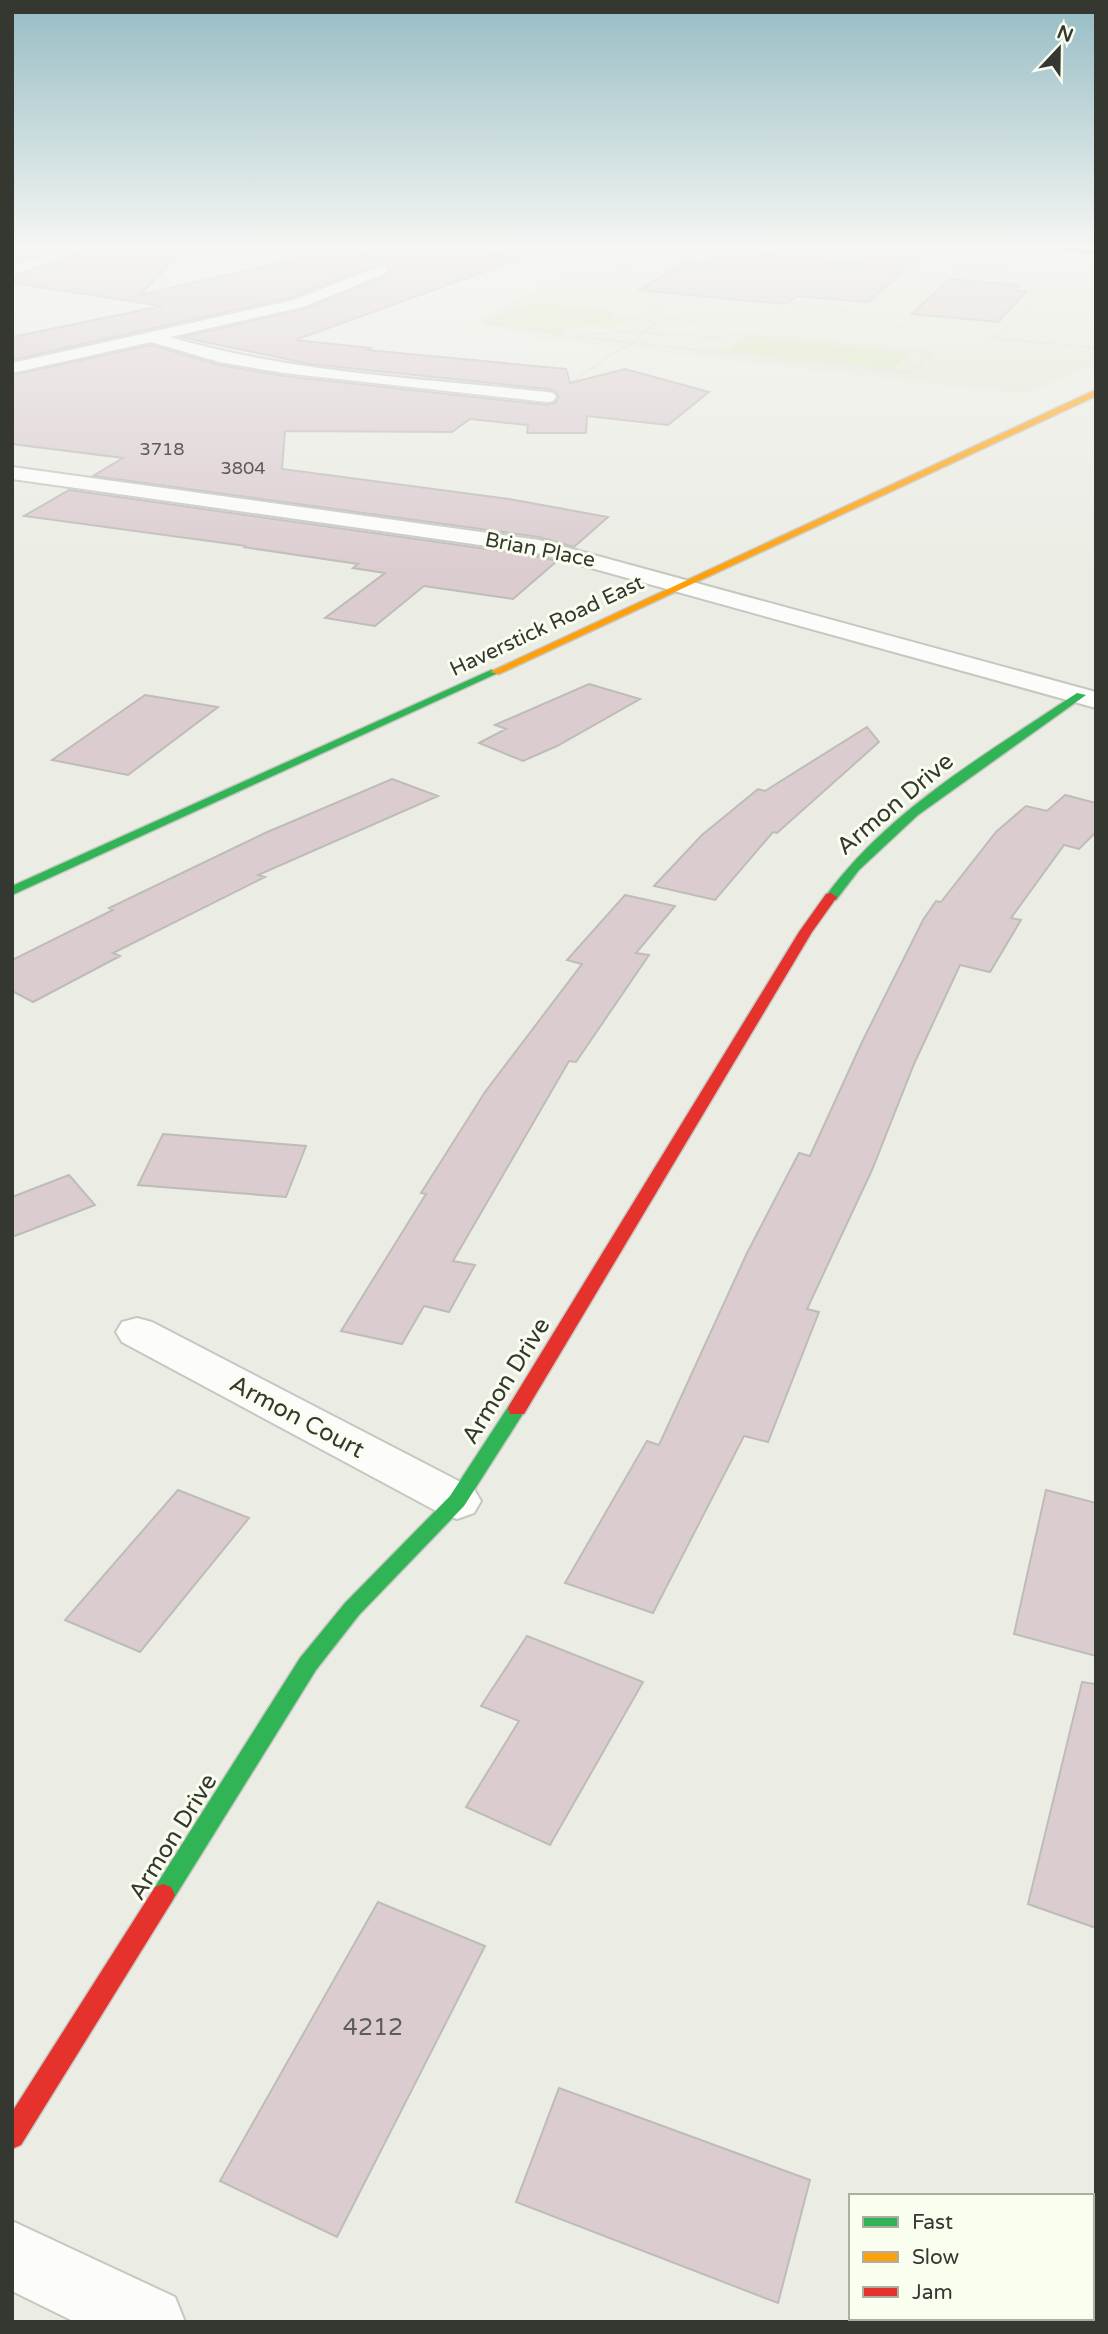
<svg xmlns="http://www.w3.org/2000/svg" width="1108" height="2334" viewBox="0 0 1108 2334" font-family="'Varela Round',sans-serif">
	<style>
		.built { fill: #e4e9d8 }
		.green { fill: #dae5bb }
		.building { fill: #dbcccf; stroke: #bebcb9; stroke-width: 2 }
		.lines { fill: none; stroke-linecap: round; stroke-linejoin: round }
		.street-casing { stroke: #c6c7c1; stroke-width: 4 }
		.fast-casing { stroke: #c6c7c1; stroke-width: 3 }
		.slow-casing { stroke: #c6c7c1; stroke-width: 3 }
		.jam-casing { stroke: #c6c7c1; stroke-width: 3 }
		.path { stroke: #d5d6d3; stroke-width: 2; stroke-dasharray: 2 2; stroke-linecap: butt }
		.street { fill: #fcfcfb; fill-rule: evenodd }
		.fast { fill: #30b455; fill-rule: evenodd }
		.slow { fill: #ff9f0a; fill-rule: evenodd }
		.jam { fill: #e5322d; fill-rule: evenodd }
		.labels { text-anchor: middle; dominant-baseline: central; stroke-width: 6; stroke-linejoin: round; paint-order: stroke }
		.far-number-label { font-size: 18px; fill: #5e5c58 }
		.far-street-label { font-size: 21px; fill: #353731; stroke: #f9feee }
		.street-label { font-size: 24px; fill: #353731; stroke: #f9feee }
		.near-number-label { font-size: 24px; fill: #5e5c58 }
	</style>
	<rect width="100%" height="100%" fill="#ebece4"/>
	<path class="built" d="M610,247H963L1096,258V364L1025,394L532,338L474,323Z"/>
	<path class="green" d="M539,304L601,308L615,314L610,317L624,321L615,327C596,326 575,323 559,334L487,323L516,307Z
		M746,336L908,353L894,369L725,351Z"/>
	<path class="building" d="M12,247H58L12,263Z
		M90,247H186L140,295L337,249L376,256L393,247H409L526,257L295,340L371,348L368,350L566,369L570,383L625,369L709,392L668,425L587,416L586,433H527L528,425L470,419L452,432L285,431L282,469L509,499L608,517L574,547L539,537L93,476L123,458L12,444V375L151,345L219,365L284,376L547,405L555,403L559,397L555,391L547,389L310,364L181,337L304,309L387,275L390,269L382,263L293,297L12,360V337L162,306L12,283V277Z
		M727,251L856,262L870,252L922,256L868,302L797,296L786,304L639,290L685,261L709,263Z
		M949,279L1019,285L1014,290L1027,291L998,322L912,314Z
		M69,490L536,556L557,561L513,599L424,586L375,626L325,618L385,573L353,568L358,564L243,547L246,546L24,516Z
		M589,684L640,699L557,746L523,761L479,743L506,729L495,725Z
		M145,695L218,707L128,775L52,760Z
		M867,727L879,742L777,833L773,832L715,900L654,886L702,835L758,789L765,791Z
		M392,779L438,796L258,875L265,877L113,953L120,956L33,1002L12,991V960L113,910L109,908L265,833Z
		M1065,795L1096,803V832L1079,849L1064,845L1011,918L1021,920L990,972L960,965L914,1064L872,1170L807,1309L819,1312L768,1442L744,1436L653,1613L565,1583L647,1441L659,1445L747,1253L799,1153L810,1156L862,1042L923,920L936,901L941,902L996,832L1026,806L1047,811Z
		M625,895L675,906L636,953L649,955L576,1062L569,1061L453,1261L475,1265L449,1312L424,1306L402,1344L341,1331L426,1194L421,1193L485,1092L582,964L567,960Z
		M163,1134L306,1146L286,1197L138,1185Z
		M69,1175L95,1205L12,1237V1197Z
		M178,1490L249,1518L140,1652L65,1620Z
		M1046,1490L1096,1503V1656L1014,1634Z
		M527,1636L643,1682L550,1845L466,1807L519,1721L481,1706Z
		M1082,1682L1096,1684V1928L1028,1904Z
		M378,1902L485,1946L337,2237L220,2181Z
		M559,2088L810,2180L778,2303L516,2202Z"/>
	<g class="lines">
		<g class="street-casing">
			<path id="street" d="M67,247H88L12,275V266Z
				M381,266L386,267L388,270L386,273L303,307L170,337C292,373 422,378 547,392L553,393L556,397L553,401L547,402L284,373L219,362L151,342L12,373V363L294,300Z
				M12,467L539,540L1096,692V708L537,553L12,479Z
				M137,1318L152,1322L474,1489L481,1501L474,1513L457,1519L440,1513L122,1342L116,1332L122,1322Z
				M12,2221L175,2297L185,2322H75L12,2291Z"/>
		</g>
		<g class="fast-casing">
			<path id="fast" d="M491,670L500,672L12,895V886Z
				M1077,693L1086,695L918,815L859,870L836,900H826L825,897C889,809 988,753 1077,693Z
				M517,1403L524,1404L526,1409L464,1506L359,1615L316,1670L171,1903L163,1906L155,1903L151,1895L155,1887L300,1658L345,1603L450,1496L510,1404Z"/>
		</g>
		<g class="slow-casing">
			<path id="slow" d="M1093,391H1096V396L499,674L490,672Z"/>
		</g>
		<g class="jam-casing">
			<path id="jam" d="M1063,247L1096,250V254L1037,247Z
				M831,893L837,897L812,932L524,1414H510L508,1409L510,1404L799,932L826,894Z
				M163,1884L171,1887L175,1895L171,1903L21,2145L12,2149V2112L155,1887Z"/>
		</g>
		<path class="path" d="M659,247L591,288L677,297
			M708,247L853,259
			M853,267L847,265L865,251L922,255L903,272L953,276L957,273L952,268L1030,274
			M1053,276L1005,331L990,338L1096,348
			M551,296L538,302L512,306L483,323L578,337
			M794,306L811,294
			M616,318L654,321
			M696,322L662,317L653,308C711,285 799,306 860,313L874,316L908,331
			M632,332L710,337L748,335L932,353L911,373L578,337L582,334Z
			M573,381L615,352L627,347L662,317"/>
		<use href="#street" class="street"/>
		<use href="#fast" class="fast"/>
		<use href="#slow" class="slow"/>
		<use href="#jam" class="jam"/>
	</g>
	<linearGradient id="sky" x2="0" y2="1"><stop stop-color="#95bcc4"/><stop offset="0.43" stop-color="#f6f6f3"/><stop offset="1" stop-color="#f6f6f3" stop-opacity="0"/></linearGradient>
	<rect width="1108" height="574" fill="url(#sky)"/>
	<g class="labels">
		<g class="far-number-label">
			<text x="162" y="449">3718</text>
			<text x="243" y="468">3804</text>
		</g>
		<g class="far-street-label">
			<text transform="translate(540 550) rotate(11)">Brian Place</text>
			<text transform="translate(547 626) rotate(-25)">Haverstick Road East</text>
		</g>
		<g class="street-label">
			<text transform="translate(895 804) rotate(-40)">Armon Drive</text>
			<text transform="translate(506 1381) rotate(-58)">Armon Drive</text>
			<text transform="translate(297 1417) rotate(28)">Armon Court</text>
			<text transform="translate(173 1837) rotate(-58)">Armon Drive</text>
		</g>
		<g class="near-number-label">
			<text x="373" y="2027">4212</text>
		</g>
	</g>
	<rect width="1108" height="2334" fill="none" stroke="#353731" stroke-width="28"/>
	<rect x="849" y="2194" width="245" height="126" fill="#f9feee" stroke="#abaea2" stroke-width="2"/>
	<rect x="863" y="2217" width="35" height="10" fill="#30b455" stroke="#abaea2" stroke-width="2"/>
	<text x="912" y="2229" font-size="21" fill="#353731">Fast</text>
	<rect x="863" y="2252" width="35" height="10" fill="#ff9f0a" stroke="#abaea2" stroke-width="2"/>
	<text x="912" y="2264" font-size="21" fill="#353731">Slow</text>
	<rect x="863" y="2287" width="35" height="10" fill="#e5322d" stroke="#abaea2" stroke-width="2"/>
	<text x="912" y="2299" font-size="21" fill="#353731">Jam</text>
	<g transform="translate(1059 49) rotate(22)" stroke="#f9feee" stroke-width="5" paint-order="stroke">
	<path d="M0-5L12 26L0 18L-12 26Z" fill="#353731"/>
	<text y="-10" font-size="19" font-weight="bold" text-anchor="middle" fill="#353731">N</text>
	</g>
</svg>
